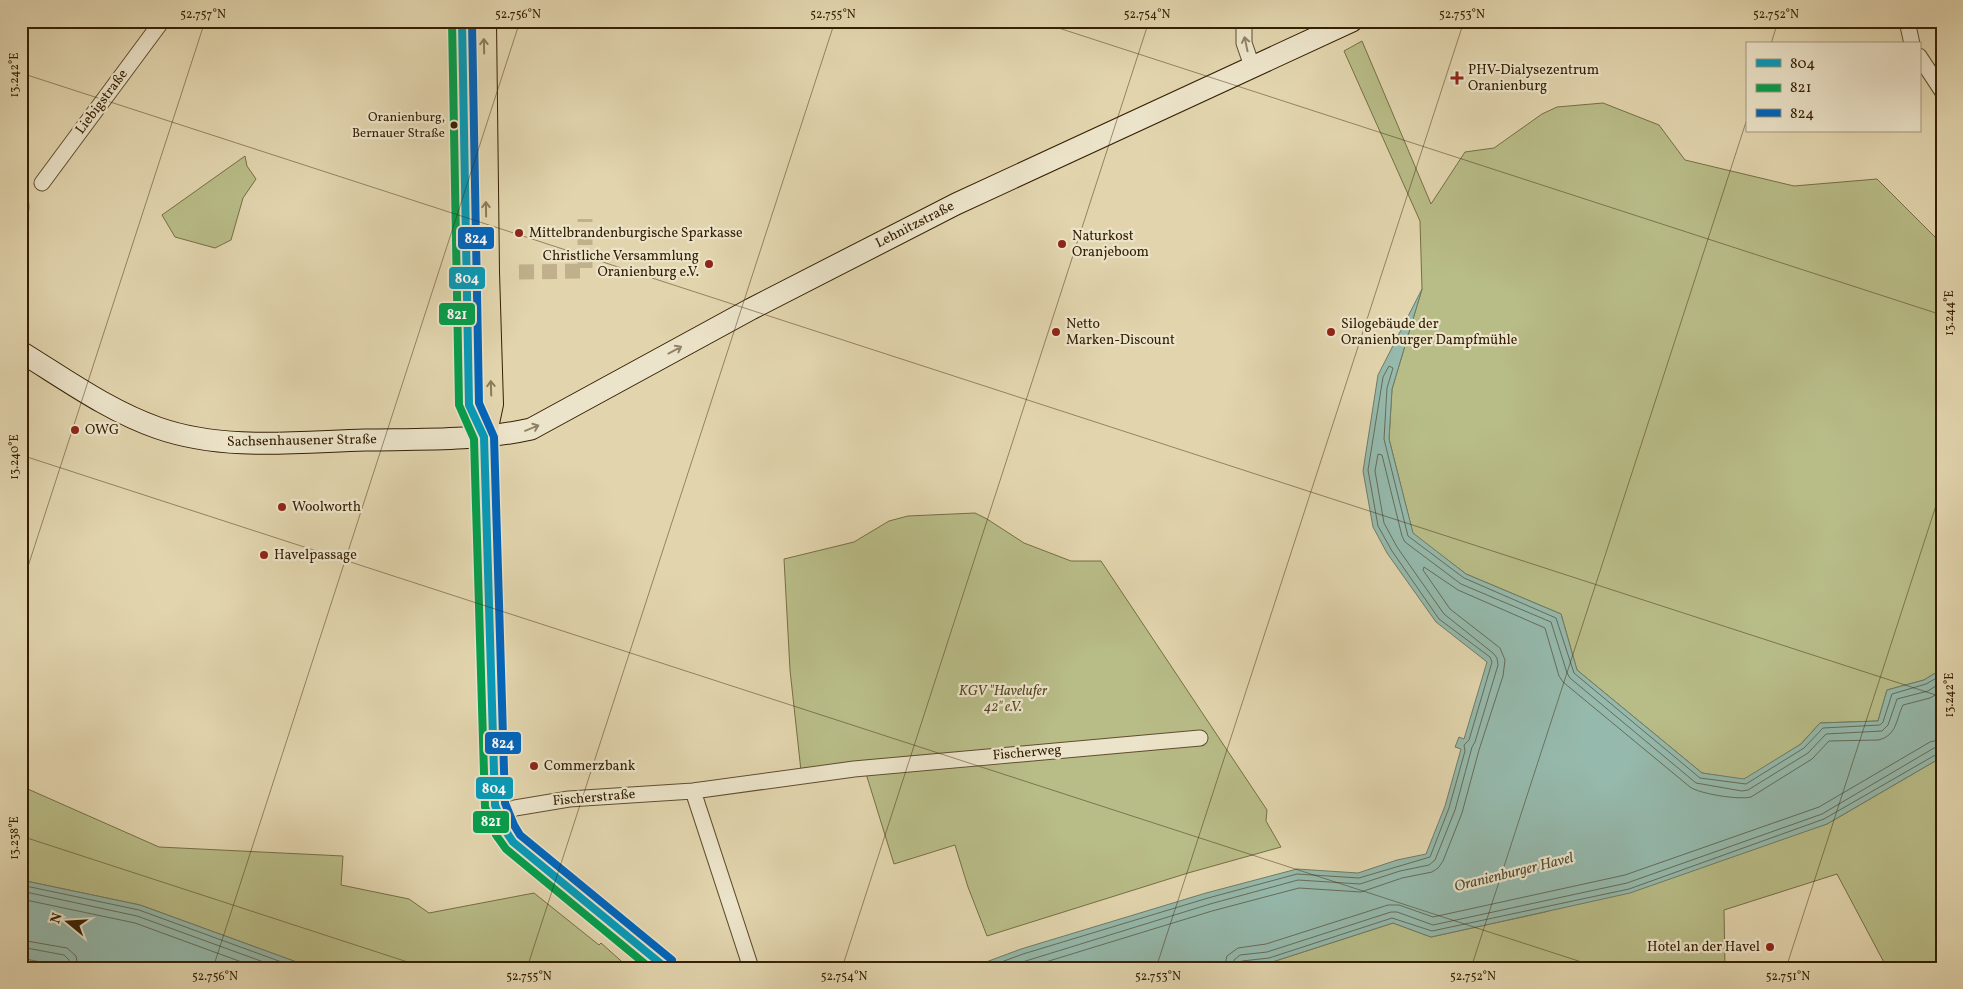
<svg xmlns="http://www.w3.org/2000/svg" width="1963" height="989" viewBox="0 0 1963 989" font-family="Vollkorn,serif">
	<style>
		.green { fill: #b8bc87; stroke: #776e45 }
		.water { fill: #95b9ac; stroke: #6f7c68 }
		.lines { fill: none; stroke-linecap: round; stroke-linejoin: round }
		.shore { stroke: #666c58; stroke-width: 1 }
		.minor-tunnel { stroke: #c0b18c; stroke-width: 15; stroke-dasharray: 15 8; stroke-linecap: butt }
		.minor-casing { stroke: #614d2e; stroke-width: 17 }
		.secondary-casing { stroke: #362003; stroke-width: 23 }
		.primary-casing { stroke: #362003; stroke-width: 26 }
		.minor { stroke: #ece4ca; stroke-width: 15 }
		.secondary { stroke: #ece4ca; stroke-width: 21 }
		.primary { stroke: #e2d5ae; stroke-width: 24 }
		.bus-1-casing { stroke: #ece4ca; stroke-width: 11 }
		.bus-2-casing { stroke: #ece4ca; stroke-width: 11 }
		.bus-3-casing { stroke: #ece4ca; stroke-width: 11 }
		.bus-1 { stroke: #059bba; stroke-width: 8 }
		.bus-2 { stroke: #039f4d; stroke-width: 8 }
		.bus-3 { stroke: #0065bd; stroke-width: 8 }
		.oneway { stroke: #918266 }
		.oneway2 { stroke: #8c7a58 }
		.ticks { fill: none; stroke: #362003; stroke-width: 1; stroke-opacity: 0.45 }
		.poi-dot { fill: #8f2418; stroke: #ece4ca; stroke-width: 2 }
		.bus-dot { fill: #362003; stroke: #ece4ca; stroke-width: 2 }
		.labels { text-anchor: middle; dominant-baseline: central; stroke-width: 4.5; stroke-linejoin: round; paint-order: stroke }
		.bus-label { font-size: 13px; fill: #362003; stroke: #ece4ca; text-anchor: end }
		.poi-label { font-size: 14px; fill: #362003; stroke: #ece4ca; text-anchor: start }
		.street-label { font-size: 14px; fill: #362003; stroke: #ece4ca }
		.park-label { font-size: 14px; font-style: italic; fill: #564724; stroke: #ece4ca }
		.water-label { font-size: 15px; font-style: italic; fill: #524e36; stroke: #ece4ca }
		.line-badge { stroke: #ece4ca; stroke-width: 2 }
		.badge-label { font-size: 14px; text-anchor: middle; font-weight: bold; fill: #fff }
		.neatline { fill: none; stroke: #362003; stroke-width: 2 }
		.ticks-label { font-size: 12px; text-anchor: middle; fill: #362003 }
	</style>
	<rect width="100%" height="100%" fill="#e2d5ae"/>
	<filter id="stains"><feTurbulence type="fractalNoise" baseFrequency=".004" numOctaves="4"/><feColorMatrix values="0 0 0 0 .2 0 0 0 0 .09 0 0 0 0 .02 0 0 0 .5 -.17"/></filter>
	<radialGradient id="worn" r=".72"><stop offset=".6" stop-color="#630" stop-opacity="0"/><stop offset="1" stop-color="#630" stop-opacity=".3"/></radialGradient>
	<path class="green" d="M1362,41L1431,204L1465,152L1494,148L1542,114L1557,107L1603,103L1659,125L1685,160L1794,186L1877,179L1942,244V669L1924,680L1887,690L1878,721L1820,723L1801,744L1744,780L1702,773L1577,670L1561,614L1466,574L1413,534L1389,439L1392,389L1422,289L1420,221L1344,51Z
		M245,156L247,166L256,179L243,198L231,240L215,248L175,237L162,215Z
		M21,188C32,196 31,218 21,227Z
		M975,513L987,519L1024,543L1071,561H1101L1267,810L1266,821L1281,847L1188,873L987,936L968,887L955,845L894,864L863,764L801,771L790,670L784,559L854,542L889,521L908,516Z
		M1942,757V968H1887L1837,874L1724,910L1725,968H1220L1269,963L1393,923L1431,937L1545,912L1827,824Z
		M21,786L159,847L343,856L341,885L409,899L429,913L534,893L599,945L601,943L629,968H313L140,905L21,880Z
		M21,958L72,968H21Z"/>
	<path class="water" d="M1422,289L1392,389L1389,439L1413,533L1466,574L1561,614L1577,670L1702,773L1744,779L1801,744L1820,723L1878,721L1887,690L1924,680L1942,669V757L1827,824L1630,893L1431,937L1393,923L1269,963L1220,968H970L1021,949L1206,893L1297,869L1358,873L1397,860L1426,854L1445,806L1461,749L1455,747L1459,737L1464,739L1487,662L1436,622L1387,553L1373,527L1363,471L1378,375Z
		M21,880L140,905L313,968H72L21,958Z"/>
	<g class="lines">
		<path class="shore" d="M21,885L139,910L298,968
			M21,891L137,916L280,968
			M21,899L135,923L258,968
			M21,940L67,948L76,956L78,968
			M21,947L64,955L69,960L71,968
			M985,968L1023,954L1208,898L1297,874L1359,878L1430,857L1449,808L1465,751L1464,745L1469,740L1492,662L1490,657L1439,619L1392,551L1378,526L1368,470L1383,377L1389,366L1393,368L1387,388L1384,439L1408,536L1464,578L1556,618L1574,673L1700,778L1746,784L1804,748L1823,728L1880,725L1883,722L1892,694L1926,684L1942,675
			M1003,968L1210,904L1298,880L1360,884L1400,871L1429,865L1435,860L1455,810L1472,747L1475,742L1498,665L1497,658L1493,653L1444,614L1397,547L1384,523L1375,471L1378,454L1382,455L1402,536L1405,542L1461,584L1551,622L1567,673L1570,678L1696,783L1742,791L1748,790L1808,753L1826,734L1882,731L1888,725L1897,699L1928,691L1942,682
			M1026,968L1212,911L1299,888L1361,892L1402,878L1432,872L1438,868L1443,861L1462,813L1479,750L1503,676L1505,660L1500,648L1450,609L1423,570L1424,567L1458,590L1545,628L1559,676L1563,682L1690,787C1700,794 1739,800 1751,797L1812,759L1829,741L1878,740C1897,736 1896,719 1903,705L1930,698L1942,691
			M1224,968L1227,956L1238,948L1266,944L1388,905H1399L1433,917L1625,875L1819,807L1930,742L1942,739
			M1232,968L1234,960L1240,955L1267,952L1391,912H1397L1433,925L1627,883L1822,814L1934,748L1942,746
			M1238,968L1239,963L1242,961L1269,958L1392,918L1432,931L1629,889L1824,819L1937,754L1942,753"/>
		<path class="minor-tunnel" d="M519,272L585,271V219"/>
		<g class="minor-casing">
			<path id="minor" d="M1244,21V43L1252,66
				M1907,21L1912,44
				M1919,56L1942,91
				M42,183L162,21
				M693,791L751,968
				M498,817L515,808L569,799L693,791L854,769L1200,738"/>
		</g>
		<g class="secondary-casing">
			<path id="secondary" d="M21,352C65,379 109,411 158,428C224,451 296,442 365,440C420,439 477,441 531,429L751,309L956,204L1352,21"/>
		</g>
		<g class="primary-casing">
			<path id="primary" d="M462,21L465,257L469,405L484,437
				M484,21L487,272L491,404L484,437L495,805L505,830L513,842L666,968"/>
		</g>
		<use href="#minor" class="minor"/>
		<use href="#secondary" class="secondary"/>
		<use href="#primary" class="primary"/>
		<g class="bus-1-casing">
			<path id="bus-1" d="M462,21L469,405L484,437L495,805L505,830L513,842L666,968"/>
		</g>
		<g class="bus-2-casing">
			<path id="bus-2" d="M452,21L459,405L474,439L485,807L496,835L506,849L650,968"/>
		</g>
		<g class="bus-3-casing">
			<path id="bus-3" d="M472,21L479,403L494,437L505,803L514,825L520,835L672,960"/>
		</g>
		<use href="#bus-1" class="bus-1"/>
		<use href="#bus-2" class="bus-2"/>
		<use href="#bus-3" class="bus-3"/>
	</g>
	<defs><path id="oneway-shaft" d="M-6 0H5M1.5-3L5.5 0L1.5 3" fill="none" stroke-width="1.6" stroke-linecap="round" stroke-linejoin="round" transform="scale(1.25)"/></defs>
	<g class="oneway">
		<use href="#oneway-shaft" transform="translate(1246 44) rotate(-102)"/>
		<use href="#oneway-shaft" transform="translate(675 350) rotate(-28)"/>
		<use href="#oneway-shaft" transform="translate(532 428) rotate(-22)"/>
	</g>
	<g class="oneway2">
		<use href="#oneway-shaft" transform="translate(484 46) rotate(-91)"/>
		<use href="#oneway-shaft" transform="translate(486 209) rotate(-91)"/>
		<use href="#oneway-shaft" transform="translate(491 388) rotate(-92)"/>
	</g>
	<path class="ticks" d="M1037,21L1942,315M1771,44L1778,21M21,73L1942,697M21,455L1600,968M21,588L205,21M21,836L426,968M213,968L520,21M527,968L835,21M842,968L1149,21M1156,968L1464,21M1471,968L1747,119M1786,968L1942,487"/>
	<g class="poi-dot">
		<path d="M1454.5 70.5h5v5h5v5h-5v5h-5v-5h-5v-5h5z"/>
		<circle cx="519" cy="233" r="5"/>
		<circle cx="1062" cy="244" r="5"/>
		<circle cx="709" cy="264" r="5"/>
		<circle cx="1056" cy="332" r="5"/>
		<circle cx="1331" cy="332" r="5"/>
		<circle cx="75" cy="430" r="5"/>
		<circle cx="282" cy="507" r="5"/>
		<circle cx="264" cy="555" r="5"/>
		<circle cx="534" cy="766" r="5"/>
		<circle cx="1770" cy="947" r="5"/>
	</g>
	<circle class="bus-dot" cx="454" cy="125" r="4.5"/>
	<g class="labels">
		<g class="bus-label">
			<text x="445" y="118">Oranienburg,<tspan x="445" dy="16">Bernauer Straße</tspan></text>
		</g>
		<g class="poi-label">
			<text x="1468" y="70">PHV-Dialysezentrum<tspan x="1468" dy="16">Oranienburg</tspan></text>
			<text x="529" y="233">Mittelbrandenburgische Sparkasse</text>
			<text x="1072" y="236">Naturkost<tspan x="1072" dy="16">Oranjeboom</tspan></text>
			<text x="699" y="256" text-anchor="end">Christliche Versammlung<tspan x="699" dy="16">Oranienburg e.V.</tspan></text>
			<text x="1066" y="324">Netto<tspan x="1066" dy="16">Marken-Discount</tspan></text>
			<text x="1341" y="324">Silogebäude der<tspan x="1341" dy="16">Oranienburger Dampfmühle</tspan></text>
			<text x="85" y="430">OWG</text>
			<text x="292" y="507">Woolworth</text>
			<text x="274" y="555">Havelpassage</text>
			<text x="544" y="766">Commerzbank</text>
			<text x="1760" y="947" text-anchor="end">Hotel an der Havel</text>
		</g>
		<g class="street-label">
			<text transform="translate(102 102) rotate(-53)">Liebigstraße</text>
			<text transform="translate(915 225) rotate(-27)">Lehnitzstraße</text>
			<text transform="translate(302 441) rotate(-1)">Sachsenhausener Straße</text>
			<text transform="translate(1027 753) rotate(-5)">Fischerweg</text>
			<text transform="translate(594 798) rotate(-5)">Fischerstraße</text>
		</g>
		<g class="park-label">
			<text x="1003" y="691">KGV "Havelufer<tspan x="1003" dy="16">42" e.V.</tspan></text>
		</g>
		<g class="water-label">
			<text transform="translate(1514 873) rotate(-14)">Oranienburger Havel</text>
		</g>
	</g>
	<g class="line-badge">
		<rect x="457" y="226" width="38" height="24" rx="5" fill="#0065bd"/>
		<rect x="448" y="266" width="38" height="24" rx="5" fill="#059bba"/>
		<rect x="438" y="302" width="38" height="24" rx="5" fill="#039f4d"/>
		<rect x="484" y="731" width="38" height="24" rx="5" fill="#0065bd"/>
		<rect x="475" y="776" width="39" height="24" rx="5" fill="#059bba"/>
		<rect x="472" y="810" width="38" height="24" rx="5" fill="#039f4d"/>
	</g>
	<g class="badge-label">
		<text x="476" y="243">824</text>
		<text x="467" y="283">804</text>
		<text x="457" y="319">821</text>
		<text x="503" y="748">824</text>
		<text x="494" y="793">804</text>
		<text x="491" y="826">821</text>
	</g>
	<rect width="1963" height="989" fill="none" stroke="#e2d5ae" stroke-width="55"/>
	<rect x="1746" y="42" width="175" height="90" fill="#ece4ca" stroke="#a3967a"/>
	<rect x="1756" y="59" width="25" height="8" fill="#059bba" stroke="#a3967a"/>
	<text x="1790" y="68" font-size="15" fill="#362003">804</text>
	<rect x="1756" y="84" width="25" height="8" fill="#039f4d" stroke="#a3967a"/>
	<text x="1790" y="92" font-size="15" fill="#362003">821</text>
	<rect x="1756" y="109" width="25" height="8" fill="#0065bd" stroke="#a3967a"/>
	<text x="1790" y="118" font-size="15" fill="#362003">824</text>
	<g transform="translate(68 922) rotate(288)" stroke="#ece4ca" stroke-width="4" paint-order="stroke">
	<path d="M0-4L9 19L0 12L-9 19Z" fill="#362003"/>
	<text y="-8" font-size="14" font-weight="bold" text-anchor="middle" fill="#362003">N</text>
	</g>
	<rect x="28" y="28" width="1908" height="934" class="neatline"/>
	<g class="ticks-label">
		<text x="203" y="18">52.757°N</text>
		<text x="518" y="18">52.756°N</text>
		<text x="833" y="18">52.755°N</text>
		<text x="1147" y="18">52.754°N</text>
		<text x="1462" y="18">52.753°N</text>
		<text x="1776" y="18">52.752°N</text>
		<text transform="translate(14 75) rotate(-90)" y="4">13.242°E</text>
		<text transform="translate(1949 313) rotate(-90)" y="4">13.244°E</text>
		<text transform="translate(14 457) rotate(-90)" y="4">13.240°E</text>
		<text transform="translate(1949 695) rotate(-90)" y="4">13.242°E</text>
		<text transform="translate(14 838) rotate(-90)" y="4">13.238°E</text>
		<text x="215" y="980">52.756°N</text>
		<text x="529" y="980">52.755°N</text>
		<text x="844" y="980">52.754°N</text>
		<text x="1158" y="980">52.753°N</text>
		<text x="1473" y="980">52.752°N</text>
		<text x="1788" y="980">52.751°N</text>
	</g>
	<rect width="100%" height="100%" filter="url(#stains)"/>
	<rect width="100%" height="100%" fill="url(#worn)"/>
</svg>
